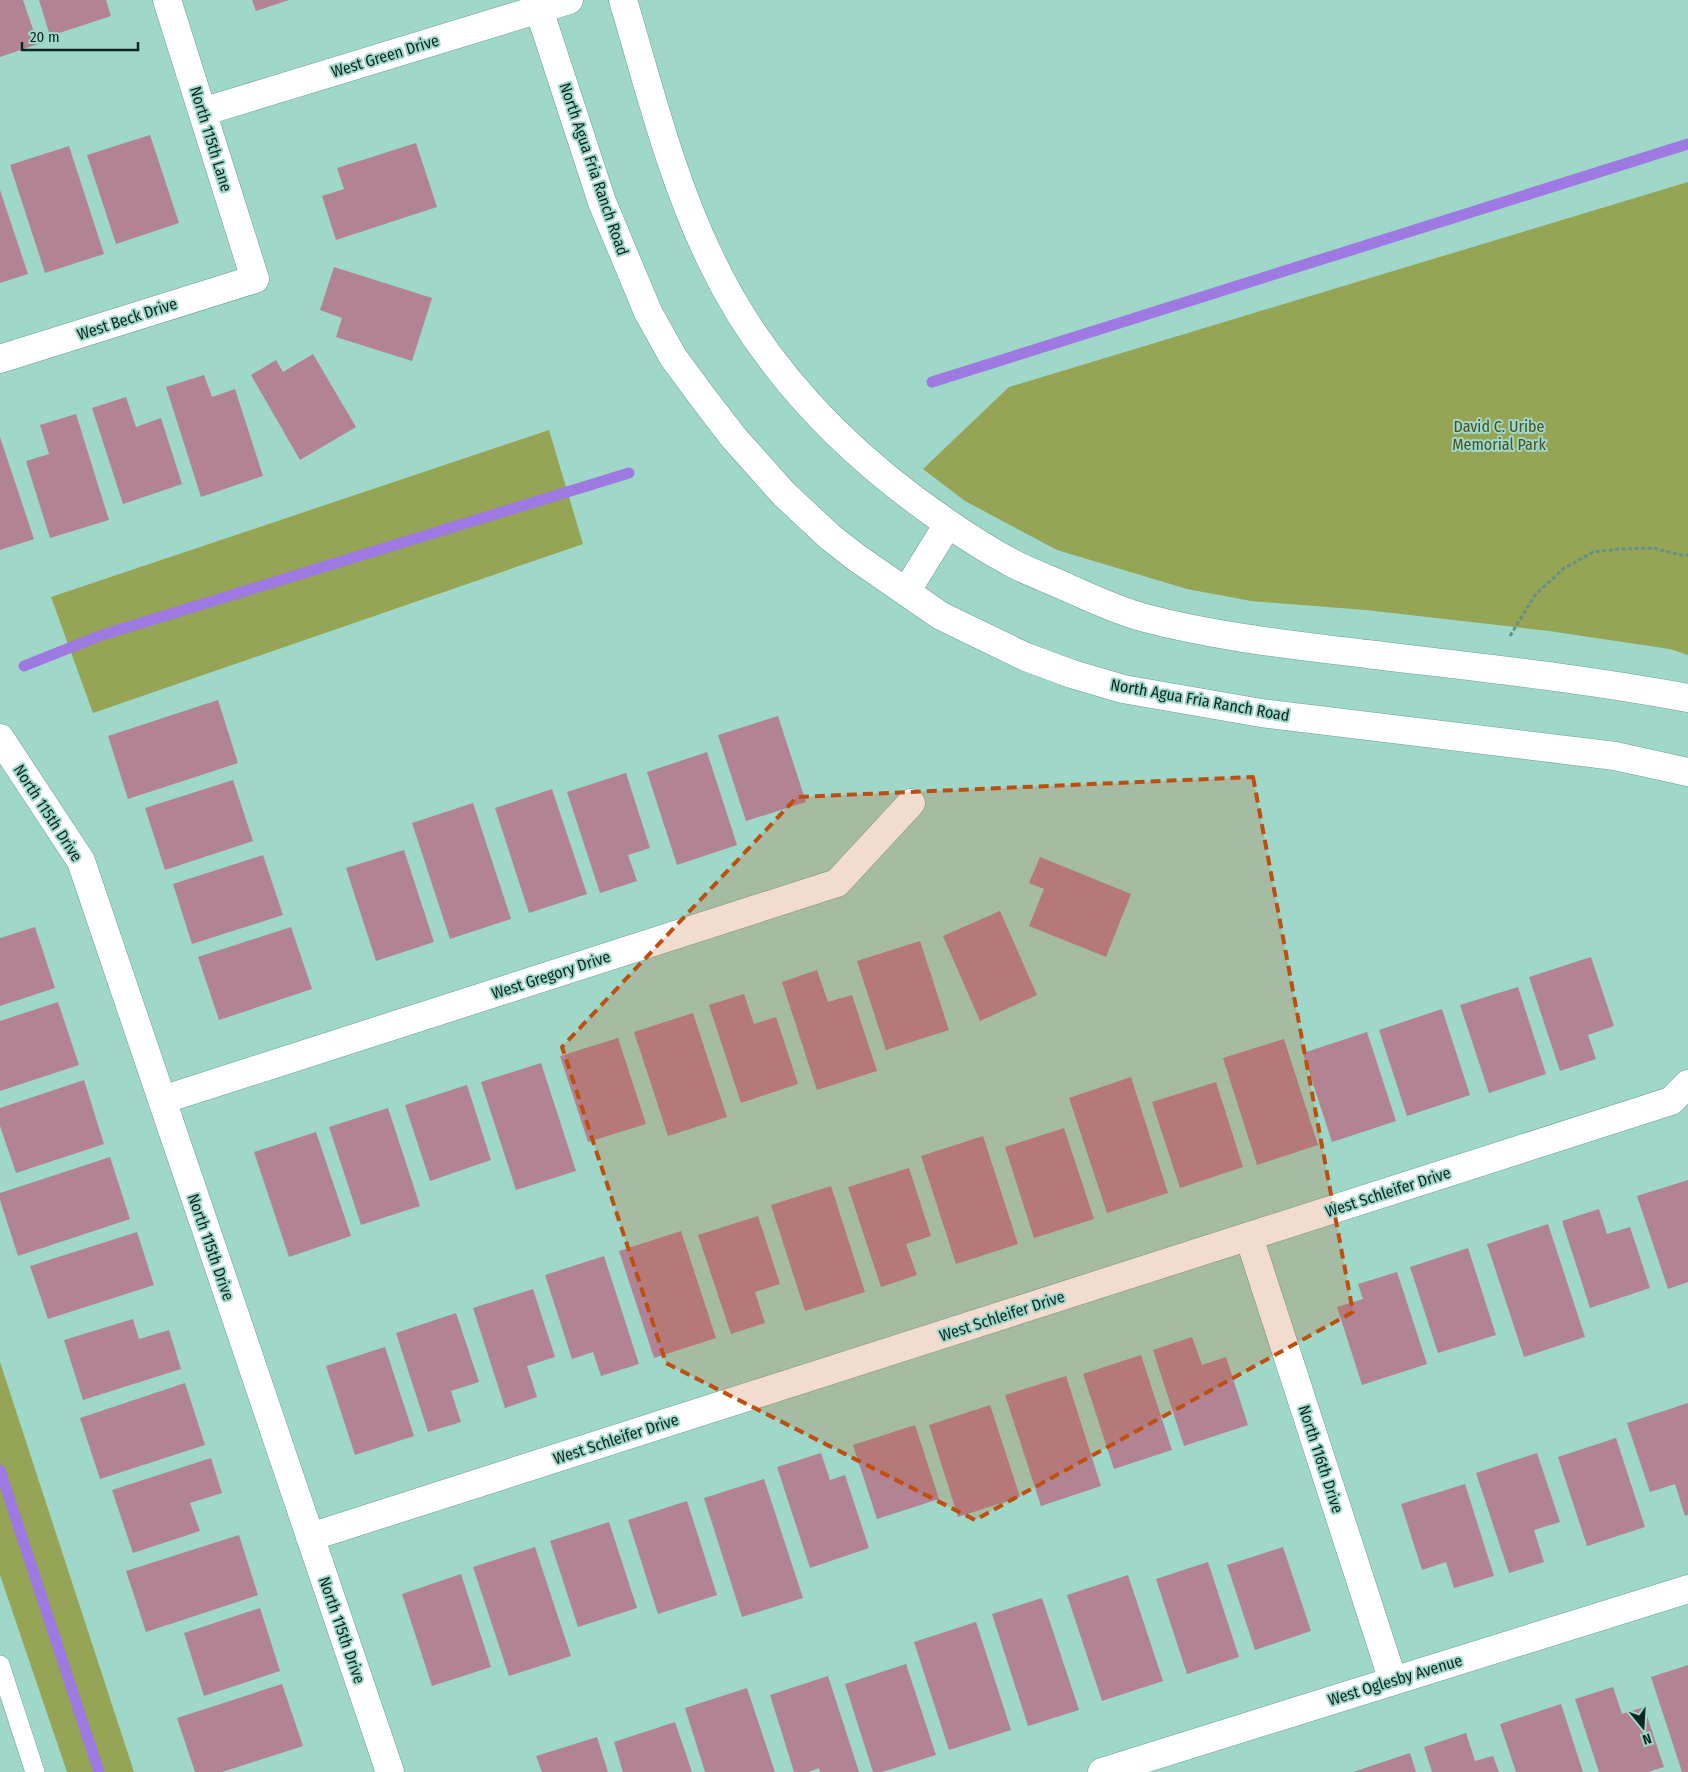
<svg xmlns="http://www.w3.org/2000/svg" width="1688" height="1772" viewBox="0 0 1688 1772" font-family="'Fira Sans Condensed',sans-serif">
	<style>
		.green { fill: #95a455 }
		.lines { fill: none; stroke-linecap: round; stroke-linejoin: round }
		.stream { stroke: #9d79e1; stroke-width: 11 }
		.building { fill: #b28493 }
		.service-casing { stroke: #6aa093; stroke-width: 20 }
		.minor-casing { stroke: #6aa093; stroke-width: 29 }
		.tertiary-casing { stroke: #6aa093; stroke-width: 29 }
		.path { stroke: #659085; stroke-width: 3; stroke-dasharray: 4 2.5; stroke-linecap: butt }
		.service { stroke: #fff; stroke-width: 19 }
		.minor { stroke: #fff; stroke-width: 28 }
		.tertiary { stroke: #fff; stroke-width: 28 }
		.marked { fill: #bd4f10; fill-opacity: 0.2; stroke: #bd4f10; stroke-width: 4; stroke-dasharray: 10 6; stroke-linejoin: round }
		.labels { text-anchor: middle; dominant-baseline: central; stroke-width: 4; stroke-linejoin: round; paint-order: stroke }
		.street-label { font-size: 16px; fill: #0f2520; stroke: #9fd7c9 }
		.park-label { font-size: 16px; fill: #495220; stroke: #9fd7c9 }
	</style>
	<rect width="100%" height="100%" fill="#9fd7c9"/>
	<path class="green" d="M1688,182V655L1670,649L1549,631L1366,610L1251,601L1187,589L1057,550L965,501L923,469L1009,387Z
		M549,430L583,544L93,713L51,597Z
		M0,1362L134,1772H67L0,1575Z"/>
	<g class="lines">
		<path class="stream" d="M932,382L1688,144
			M24,666L102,635L629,473
			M0,1470L99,1772"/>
	</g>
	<path class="building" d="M0,0H23L38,44L0,57Z
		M39,0H106L111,16L50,36Z
		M252,0H289L256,11Z
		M150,135L179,223L116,244L87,155Z
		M416,143L437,207L336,240L322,196L344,189L337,168Z
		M69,146L104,254L45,273L10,165Z
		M0,190L28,274L0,283Z
		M334,267L432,298L412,361L336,337L342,318L320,310Z
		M313,354L356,427L300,460L251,375L276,360L283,372Z
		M204,375L212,397L235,389L263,476L201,497L166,387Z
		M126,397L136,427L161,418L182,484L123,504L92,408Z
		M76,414L109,520L50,538L26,461L49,454L40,425Z
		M0,437L34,539L0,550Z
		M218,700L238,763L128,799L108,736Z
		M778,716L806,802L746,821L718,735Z
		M707,752L737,845L677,865L647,772Z
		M626,773L650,848L628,855L637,881L600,893L567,792Z
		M233,780L253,841L165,870L145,808Z
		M552,789L587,894L529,913L495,808Z
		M473,803L511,919L450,939L412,823Z
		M404,850L434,942L376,961L346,868Z
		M263,855L283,915L192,944L173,884Z
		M1040,857L1131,894L1106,957L1029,926L1044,889L1029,883Z
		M1000,911L1037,995L980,1021L943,936Z
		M35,927L55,988L0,1006V938Z
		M291,927L312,989L219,1020L198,957Z
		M920,941L949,1030L886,1050L857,961Z
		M1591,957L1614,1026L1588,1035L1596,1059L1560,1071L1529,977Z
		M817,970L828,1002L852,995L877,1071L817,1090L782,982Z
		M1518,987L1546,1074L1489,1093L1460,1005Z
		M744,994L754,1024L776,1017L798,1084L741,1103L709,1005Z
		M58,1002L79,1065L0,1091V1021Z
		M1442,1009L1470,1095L1407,1116L1379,1030Z
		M693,1013L727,1117L668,1136L634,1032Z
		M1367,1032L1396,1121L1332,1142L1303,1053Z
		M618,1038L646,1124L588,1142L560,1056Z
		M1284,1039L1318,1145L1257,1165L1223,1058Z
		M541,1063L576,1171L516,1190L481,1082Z
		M1131,1077L1168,1193L1107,1213L1069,1098Z
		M84,1080L104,1144L16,1173L0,1126V1108Z
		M1216,1082L1243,1167L1180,1188L1152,1102Z
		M467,1085L491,1160L430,1181L405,1105Z
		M388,1108L420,1206L361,1225L329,1127Z
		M1064,1128L1094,1219L1034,1238L1005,1147Z
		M316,1132L351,1236L289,1257L254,1152Z
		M983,1136L1018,1244L956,1264L921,1156Z
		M110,1157L130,1219L18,1256L0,1200V1193Z
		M909,1168L931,1236L906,1244L917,1275L881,1287L848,1187Z
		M1688,1180V1282L1668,1289L1637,1196Z
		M831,1186L865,1292L805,1311L771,1205Z
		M1599,1209L1607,1234L1630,1227L1650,1288L1590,1308L1562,1221Z
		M758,1216L780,1284L755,1292L765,1323L731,1334L698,1235Z
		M1548,1224L1585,1337L1524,1357L1487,1244Z
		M681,1231L716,1338L654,1358L619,1251Z
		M137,1232L154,1285L48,1319L30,1266Z
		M1468,1248L1496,1335L1438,1353L1410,1267Z
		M604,1256L639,1364L601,1376L593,1352L572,1359L545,1275Z
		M1397,1272L1427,1364L1362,1385L1337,1307L1363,1299L1358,1284Z
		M533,1289L555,1357L527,1366L537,1397L505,1408L473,1308Z
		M456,1313L479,1382L451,1391L461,1422L428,1432L396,1333Z
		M133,1319L139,1339L169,1330L181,1369L83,1400L64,1340Z
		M1192,1337L1202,1365L1226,1357L1248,1425L1184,1446L1153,1350Z
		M385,1347L414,1436L355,1455L326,1366Z
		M1141,1355L1172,1450L1114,1469L1083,1374Z
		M1066,1376L1101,1486L1041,1506L1005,1395Z
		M185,1383L205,1445L100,1479L80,1418Z
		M1688,1403V1515L1685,1516L1675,1484L1650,1492L1627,1423Z
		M990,1405L1020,1497L958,1517L929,1425Z
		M915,1425L939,1499L877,1519L853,1445Z
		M1616,1438L1645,1527L1587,1546L1558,1457Z
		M821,1453L830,1480L845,1475L869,1548L810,1568L777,1467Z
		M1537,1453L1560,1522L1534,1530L1544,1562L1509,1573L1476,1473Z
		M211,1458L222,1493L190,1503L200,1531L133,1553L112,1490Z
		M764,1479L803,1598L742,1617L704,1498Z
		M1465,1484L1494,1576L1454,1588L1446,1562L1422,1570L1401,1504Z
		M687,1501L717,1595L658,1614L628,1520Z
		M609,1522L637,1608L578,1627L550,1541Z
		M239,1535L258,1595L146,1632L126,1571Z
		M535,1547L571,1656L509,1676L473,1567Z
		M1283,1547L1311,1631L1255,1650L1227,1565Z
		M1208,1562L1239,1657L1187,1674L1156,1579Z
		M461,1574L491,1667L432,1686L402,1594Z
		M1128,1575L1163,1681L1102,1701L1067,1595Z
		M1042,1598L1079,1710L1028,1726L992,1614Z
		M260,1608L280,1671L204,1696L184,1633Z
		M976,1622L1011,1730L949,1750L914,1642Z
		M906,1664L936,1755L882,1772H873L845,1684Z
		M1688,1665V1772H1682L1651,1677Z
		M828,1676L859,1772H820L819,1768L808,1772H794L770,1695Z
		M282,1684L303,1746L222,1772H195L177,1718Z
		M1613,1687L1622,1714L1644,1707L1664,1767L1648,1772H1599L1575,1699Z
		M747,1688L775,1772H705L685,1708Z
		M1561,1704L1583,1772H1516L1500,1724Z
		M675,1722L692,1772H623L614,1742Z
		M1466,1733L1475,1761L1493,1756L1499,1772H1432L1424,1747Z
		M597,1737L608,1772H542L536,1756Z
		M1410,1753L1416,1772H1353Z"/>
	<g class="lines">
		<g class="service-casing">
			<path id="service" d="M0,1665L35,1772"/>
		</g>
		<g class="minor-casing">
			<path id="minor" d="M202,112L569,0
				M0,359L255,279L167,0
				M0,738L81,861L390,1772
				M162,1100L837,883L911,803
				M1249,1237L1393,1681
				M310,1537L1671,1101L1688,1084
				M1102,1772L1688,1589"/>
		</g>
		<g class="tertiary-casing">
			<path id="tertiary" d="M536,0L602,202L648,312L673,357L704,399L734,438L784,494L830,537L857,558L941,616L1026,657L1072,674L1123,689L1261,713L1615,756L1688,772
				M623,0C649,87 671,178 711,260C762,367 846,453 943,520C966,536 989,551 1014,564C1031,573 1049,579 1066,587C1091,598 1118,611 1145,618C1217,637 1293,645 1367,654C1474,667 1582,678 1688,698
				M906,592L948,524"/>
		</g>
		<path class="path" d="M1510,636L1535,595L1563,569L1593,552L1620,549L1653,548L1681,555H1688"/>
		<use href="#service" class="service"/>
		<use href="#minor" class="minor"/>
		<use href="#tertiary" class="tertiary"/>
	</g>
	<path class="marked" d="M1253,777L1353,1312L975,1520L666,1363L562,1047L797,797Z"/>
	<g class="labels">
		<g class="street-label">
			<text transform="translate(385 56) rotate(-17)">West Green Drive</text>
			<text transform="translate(211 139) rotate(73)">North 115th Lane</text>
			<text transform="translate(594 169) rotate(71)">North Agua Fria Ranch Road</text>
			<text transform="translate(127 319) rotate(-18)">West Beck Drive</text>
			<text transform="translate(1200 700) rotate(10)">North Agua Fria Ranch Road</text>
			<text transform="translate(48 813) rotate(57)">North 115th Drive</text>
			<text transform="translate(551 975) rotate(-18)">West Gregory Drive</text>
			<text transform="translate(1388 1192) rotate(-18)">West Schleifer Drive</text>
			<text transform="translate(211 1247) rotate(71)">North 115th Drive</text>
			<text transform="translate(1002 1316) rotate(-18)">West Schleifer Drive</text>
			<text transform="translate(616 1439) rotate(-18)">West Schleifer Drive</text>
			<text transform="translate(1321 1459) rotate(72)">North 116th Drive</text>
			<text transform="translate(342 1630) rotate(71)">North 115th Drive</text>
			<text transform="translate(1395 1680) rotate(-17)">West Oglesby Avenue</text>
		</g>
		<g class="park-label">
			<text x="1499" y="426">David C. Uribe<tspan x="1499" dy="18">Memorial Park</tspan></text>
		</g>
	</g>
	<g transform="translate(1643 1727) rotate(162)" stroke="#9fd7c9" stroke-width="4" paint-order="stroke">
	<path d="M0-4L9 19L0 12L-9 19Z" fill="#0f2520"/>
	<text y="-8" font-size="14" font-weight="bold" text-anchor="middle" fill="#0f2520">N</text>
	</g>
	<path d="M22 42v8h116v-8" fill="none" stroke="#0f2520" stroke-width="2.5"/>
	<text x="30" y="42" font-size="15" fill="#0f2520" stroke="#9fd7c9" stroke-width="4" paint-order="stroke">20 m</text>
</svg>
